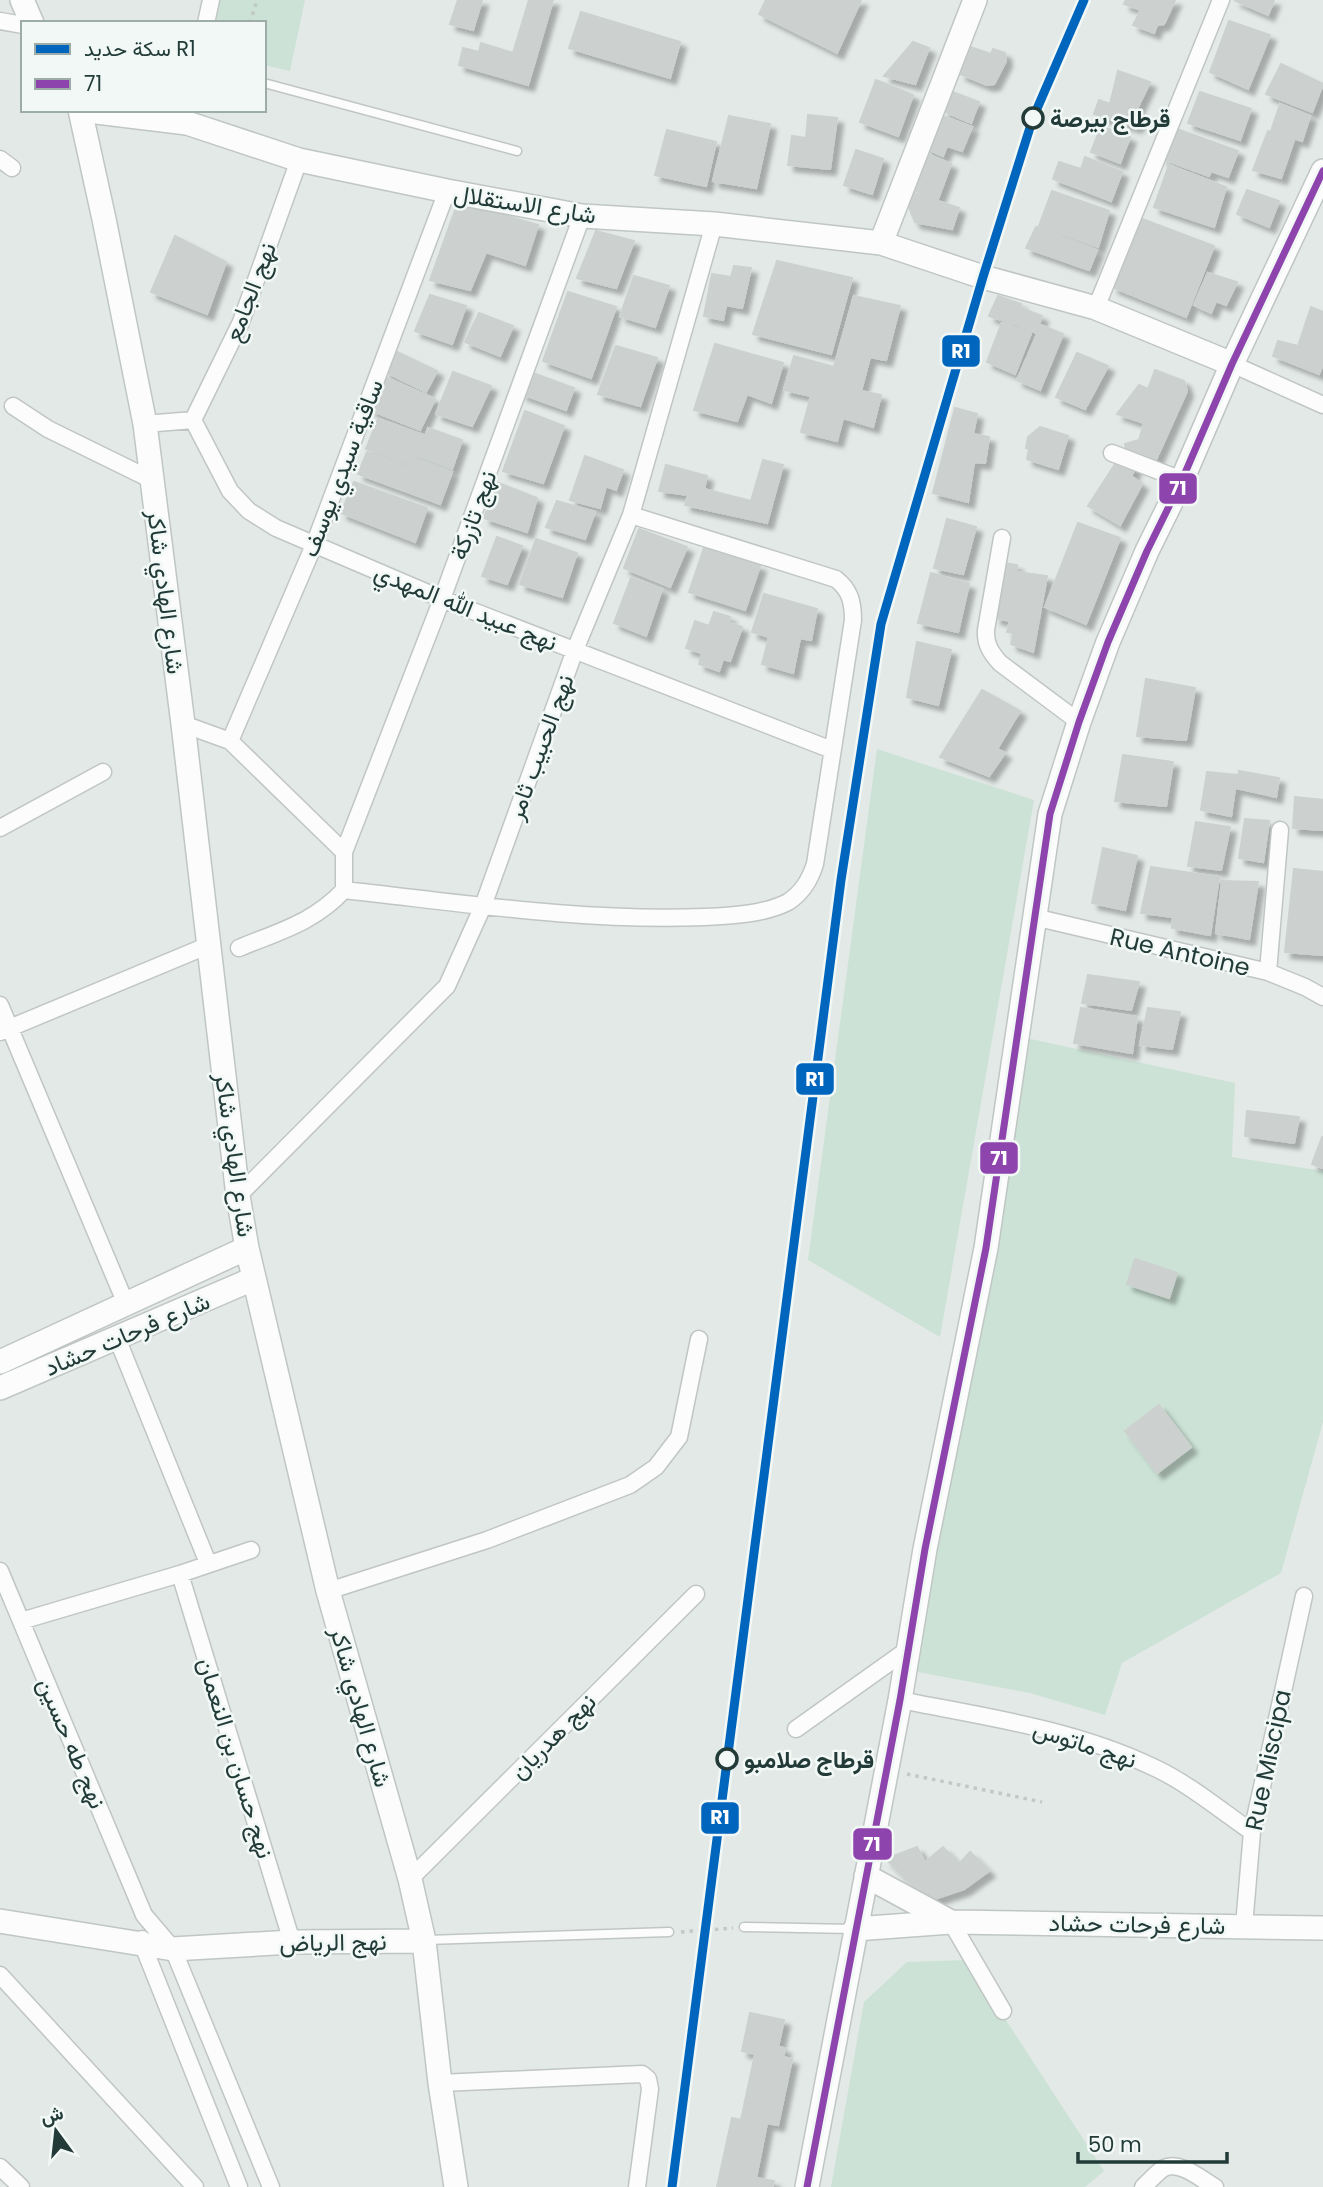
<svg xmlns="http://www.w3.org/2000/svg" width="1323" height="2187" viewBox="0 0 1323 2187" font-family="Poppins,Vazirmatn,sans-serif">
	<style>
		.green { fill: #cce2d6 }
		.building { fill: #ccd1d0; stroke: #ccd1d0; stroke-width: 2; filter: url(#shadow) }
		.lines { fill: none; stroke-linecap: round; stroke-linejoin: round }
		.lane-casing { stroke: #c0c6c4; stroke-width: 11 }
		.street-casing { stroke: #c0c6c4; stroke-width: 19 }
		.secondary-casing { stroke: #bfc6c4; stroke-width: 26 }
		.path { stroke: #c0c9c8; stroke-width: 3.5; stroke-dasharray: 3.5 5; stroke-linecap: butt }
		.lane { stroke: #fbfcfb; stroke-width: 8 }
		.street { stroke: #fbfcfb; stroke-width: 16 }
		.secondary { stroke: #fbfcfb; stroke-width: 23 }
		.bus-1-casing { stroke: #f1f8f5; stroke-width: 12 }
		.bus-1 { stroke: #8e44ad; stroke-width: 7 }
		.rail-1-casing { stroke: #f1f8f5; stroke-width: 14 }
		.rail-1 { stroke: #0065bd; stroke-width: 9 }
		.stop-dot { fill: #f1f8f5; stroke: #223b38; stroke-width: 3.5 }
		.labels { text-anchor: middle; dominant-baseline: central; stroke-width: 5; stroke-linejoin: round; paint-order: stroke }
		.stop-label { font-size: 24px; font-weight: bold; fill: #223b38; stroke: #f1f8f5; text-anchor: start }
		.street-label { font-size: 24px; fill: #223b38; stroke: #f1f8f5 }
		.line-badge { stroke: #f1f8f5; stroke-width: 2.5 }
		.badge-label { font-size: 19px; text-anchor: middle; font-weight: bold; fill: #fff }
	</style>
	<defs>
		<filter id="shadow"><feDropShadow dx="6" dy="6" stdDeviation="2" flood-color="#0004"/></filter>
	</defs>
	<rect width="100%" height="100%" fill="#e3e9e7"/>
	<path class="green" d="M213,0H305L290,71L264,65V23H207Z
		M877,749L1034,800L940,1337L808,1260Z
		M1026,1038L1235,1083L1232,1157L1323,1171V1422L1281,1573L1122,1663L1105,1715L1030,1693L907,1670Z
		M967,1960L1104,2171L1085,2187H831L864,2002L907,1962Z"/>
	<path class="building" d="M458,0H482L473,30L450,24Z
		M529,0H553L528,85L459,65L463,48L479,52L481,43L513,53Z
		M766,0H861L837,53L759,14Z
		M1126,0H1175L1164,24L1157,25L1154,33L1133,25L1141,10L1124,4Z
		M1234,0H1274L1268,15Z
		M581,12L680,42L670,78L569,48Z
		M1229,21L1270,35L1248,89L1210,72Z
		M913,42L929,48L915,84L884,76Z
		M970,47L991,54L993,49L1005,53L1006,61L994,84L987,85L960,74Z
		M1281,64L1323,84L1312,112L1266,94Z
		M1118,71L1150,82L1136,111L1143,116L1136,127L1094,114L1099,100L1110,104Z
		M876,80L913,95L898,136L860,122Z
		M950,91L979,102L971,123L943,111Z
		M1200,92L1251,109L1240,140L1188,123Z
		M1280,104L1310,116L1302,141L1271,131Z
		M937,114L972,127L962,151L947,146L943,156L925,148Z
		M808,115L837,118L830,169L788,165L792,136L806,138Z
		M729,116L770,124L756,188L713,181Z
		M1101,126L1130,137L1120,163L1091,152Z
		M1174,128L1238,151L1228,177L1211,171L1209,176L1162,159Z
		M667,130L716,142L706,186L655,175Z
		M1268,131L1294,140L1281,178L1253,170Z
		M856,150L883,159L872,194L844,185Z
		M926,154L951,164L938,199L913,190Z
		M1085,157L1122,172L1111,201L1053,179L1059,162L1081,169Z
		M1169,165L1226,187L1214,227L1154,207Z
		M1247,190L1279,201L1269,227L1237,214Z
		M1052,191L1109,211L1098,247L1039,226Z
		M911,192L959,208L952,229L915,222L908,205Z
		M458,202L538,225L525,265L486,252L470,290L430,280Z
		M1142,219L1214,246L1186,317L1112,287Z
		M1036,227L1097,250L1089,270L1026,248Z
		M596,231L634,241L616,288L577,278Z
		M175,236L226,262L207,314L151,292Z
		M777,261L852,278L831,354L753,334Z
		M734,266L751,268L742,308L726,305L723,320L704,316L712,274L731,277Z
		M1208,273L1237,282L1226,305L1216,301L1211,313L1194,305Z
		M634,276L669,286L655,327L620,316Z
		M568,292L616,307L591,378L543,361Z
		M430,295L466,306L452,344L415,331Z
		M854,296L900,306L886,360L870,357L861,391L881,395L873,427L843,418L837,441L801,432L811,396L784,390L794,356L834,367Z
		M998,296L1021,304L1013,324L989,316Z
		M1311,307L1323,312V364L1319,374L1273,356L1278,341L1298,346Z
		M1021,308L1042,316L1036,333L1015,324Z
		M479,313L513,326L500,356L465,342Z
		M1002,322L1031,333L1015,374L987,362Z
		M1041,325L1063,334L1040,390L1017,380Z
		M715,344L783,363L771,403L747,394L737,421L694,410Z
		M616,346L657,358L640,406L598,394Z
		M395,351L437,371L426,392L384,371Z
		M1077,353L1108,366L1085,409L1056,397Z
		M1155,370L1184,381L1187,391L1154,464L1127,456L1125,444L1139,440L1144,423L1117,414L1139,385L1148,389Z
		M453,372L491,386L472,426L436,414Z
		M530,372L574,388L566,410L521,394Z
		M384,377L435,399L420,430L370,410Z
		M955,408L977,414L973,434L989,437L985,463L974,462L968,502L933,493Z
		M525,411L564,426L543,483L503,471Z
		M378,419L424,435L413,466L366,449Z
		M1040,427L1068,436L1058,469L1027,459L1029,449L1026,448L1028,437Z
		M428,428L462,440L452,469L418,456Z
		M367,452L414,469L418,459L452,472L440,504L358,474Z
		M585,456L623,470L616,490L606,486L600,508L570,500Z
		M1119,458L1136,467L1131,476L1142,484L1120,525L1088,506Z
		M763,460L783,465L767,523L685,505L688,495L659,491L666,465L707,476L704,489L751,501Z
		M354,482L427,508L415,542L341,513Z
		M496,482L537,498L527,532L484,518Z
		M557,501L595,512L585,539L546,527Z
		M947,519L976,527L963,574L934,568Z
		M1078,523L1120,538L1086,624L1045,607Z
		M639,529L687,547L670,587L624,568Z
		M497,537L522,546L507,584L482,576Z
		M536,539L577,553L562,597L520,584Z
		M704,548L760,566L745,610L689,592Z
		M1004,563L1017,565V572L1047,576L1033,652L1011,644L1014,633L1007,632L1010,621L995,618Z
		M931,573L969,584L958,632L918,623Z
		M631,578L662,589L646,636L614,623Z
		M764,594L817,609L811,640L800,638L793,673L762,664L769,637L752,632Z
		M714,612L730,617L728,622L742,627L730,661L723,659L719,671L699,664L702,653L686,648L695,621L709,626Z
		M917,642L951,650L938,705L907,697Z
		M1146,679L1195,688L1186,740L1137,736Z
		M982,690L1020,711L997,749L1005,753L989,776L940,757Z
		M1123,755L1173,762L1166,806L1115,801Z
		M1239,771L1279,778L1276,797L1236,788Z
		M1207,772L1237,775L1231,816L1201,810Z
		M1295,797L1323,800V830L1293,828Z
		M1245,819L1269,821L1263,862L1239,858Z
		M1196,822L1230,827L1221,870L1188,866Z
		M1103,848L1137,856L1125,910L1092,903Z
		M1151,867L1219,877L1210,935L1172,928L1173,917L1141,913Z
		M1294,869L1323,872V955L1285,952Z
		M1222,881L1258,882L1249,939L1216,933Z
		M1088,975L1139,982L1131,1010L1082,1003Z
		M1081,1008L1137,1017L1132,1053L1074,1043Z
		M1148,1008L1180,1012L1172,1049L1140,1045Z
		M1247,1111L1299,1117L1294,1143L1245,1136Z
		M1322,1137L1323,1138V1168L1312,1164Z
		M1135,1259L1177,1273L1169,1298L1127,1284Z
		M1159,1405L1191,1447L1157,1473L1125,1431Z
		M917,1847L925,1862L943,1847L959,1864L970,1852L989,1871L964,1889L928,1901L886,1859Z
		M750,2013L784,2020L778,2047L785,2048L783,2057L792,2059L778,2125L767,2123L756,2178L774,2181L772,2187H717L732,2118L741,2120L755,2054L742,2051Z"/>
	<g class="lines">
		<g class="lane-casing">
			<path id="lane" d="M264,83L517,151
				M744,1927L853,1929
				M427,1940L669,1932"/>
		</g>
		<g class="street-casing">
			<path id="street" d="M0,21L23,25
				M206,23L211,0
				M0,159L12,168
				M582,216L442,599L344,852V890C463,903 585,922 705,917C730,916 765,914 788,902C802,893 810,880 815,864L853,620C853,602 850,590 836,579L631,515
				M1096,308L1221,0
				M1232,364L1323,405
				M13,406L48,429L152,480
				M193,420L241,322L299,160
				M145,424L193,420L230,491L249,511L276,528L442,599L832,750
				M1112,453L1182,480
				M1002,538L986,630C985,644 991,653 1000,663L1079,722
				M183,724L230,741L344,852
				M230,741L314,545L447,191
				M0,828L103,772
				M1034,917L1268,972L1305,987L1323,997
				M239,948C280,931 313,923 344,890
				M1268,972L1280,830
				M0,1005L126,1304
				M0,1032L209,945
				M238,1196L447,986L483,906L575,650L631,515L714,224
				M117,1338L208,1563
				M0,1571L144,1915L173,1949L271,2187
				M180,1574L292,1942
				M328,1591L487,1540L630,1485L656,1467L679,1437L699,1339
				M21,1621L180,1574L251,1550
				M900,1700C985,1717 1074,1729 1153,1767C1188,1783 1220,1810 1252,1832
				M796,1729L907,1650
				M410,1879L696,1594
				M951,1922L1003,2011
				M1244,1926L1252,1832L1304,1596
				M142,1939V1943L239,2187
				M0,1975L195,2187
				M440,2083L642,2074L648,2079L650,2089L637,2187
				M0,2167L21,2187
				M1143,2187C1150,2181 1157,2172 1164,2168C1180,2160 1202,2180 1215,2187"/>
		</g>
		<g class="secondary-casing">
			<path id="secondary" d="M22,0L32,23
				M80,110L104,219L145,424L183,724L238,1196L247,1248L328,1591L410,1879L424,1941L440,2083L456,2187
				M80,110L187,123L299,160L447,191L582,216L714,224L881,243L983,277L1096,308L1232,364
				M881,243L975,0
				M0,1362L247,1248
				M0,1388L253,1279
				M866,1876L951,1922
				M0,1921L173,1949L292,1942L424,1941
				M855,1929L951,1922L1323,1928
				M807,2187L900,1700L925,1549L986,1248L1050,814L1079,722L1108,642L1147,551L1182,480L1232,364L1323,171"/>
		</g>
		<path class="path" d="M250,23L257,0
			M907,1774L1042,1802
			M681,1932L733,1928"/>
		<use href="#lane" class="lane"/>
		<use href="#street" class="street"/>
		<use href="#secondary" class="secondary"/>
		<g class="bus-1-casing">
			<path id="bus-1" d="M807,2187L900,1700L925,1549L986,1248L1050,814L1079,722L1108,642L1147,551L1182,480L1232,364L1323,171"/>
		</g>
		<use href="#bus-1" class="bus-1"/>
		<g class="rail-1-casing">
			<path id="rail-1" d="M672,2187L841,880L881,624L983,277L1033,118L1084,0"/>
		</g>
		<use href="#rail-1" class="rail-1"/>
	</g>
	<g class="stop-dot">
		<circle cx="1033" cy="118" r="10"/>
		<circle cx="727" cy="1759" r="10"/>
	</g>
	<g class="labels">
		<g class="stop-label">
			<text x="1050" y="118">قرطاج بيرصة</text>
			<text x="744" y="1759">قرطاج صلامبو</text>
		</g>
		<g class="street-label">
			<text transform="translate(525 204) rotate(9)">شارع الاستقلال</text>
			<text transform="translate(250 292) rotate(-69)">نهج الجامع</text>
			<text transform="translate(342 468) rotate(-69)">ساقية سيدي يوسف</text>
			<text transform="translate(473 515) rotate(-70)">نهج تازركة</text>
			<text transform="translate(166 592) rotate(83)">شارع الهادي شاكر</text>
			<text transform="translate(466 607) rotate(22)">نهج عبيد الله المهدي</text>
			<text transform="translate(540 747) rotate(-70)">نهج الحبيب ثامر</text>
			<text transform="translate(1180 952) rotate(13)">Rue Antoine</text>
			<text transform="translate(235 1155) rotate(82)">شارع الهادي شاكر</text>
			<text transform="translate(127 1334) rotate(-23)">شارع فرحات حشاد</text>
			<text transform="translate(361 1707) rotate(74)">شارع الهادي شاكر</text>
			<text transform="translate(553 1736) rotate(-45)">نهج هدريان</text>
			<text transform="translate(72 1743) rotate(67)">نهج طه حسين</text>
			<text transform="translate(1085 1744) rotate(18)">نهج ماتوس</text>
			<text transform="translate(236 1758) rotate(73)">نهج حسان بن النعمان</text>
			<text transform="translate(1268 1760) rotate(-78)">Rue Miscipa</text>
			<text transform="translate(1137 1924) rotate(1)">شارع فرحات حشاد</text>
			<text transform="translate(333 1942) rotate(-1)">نهج الرياض</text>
		</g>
	</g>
	<g class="line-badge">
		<rect x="941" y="334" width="40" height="34" rx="7" fill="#0065bd"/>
		<rect x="1158" y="472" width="40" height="33" rx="7" fill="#8e44ad"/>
		<rect x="795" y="1062" width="40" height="34" rx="7" fill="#0065bd"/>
		<rect x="979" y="1141" width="40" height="34" rx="7" fill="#8e44ad"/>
		<rect x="700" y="1801" width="40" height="34" rx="7" fill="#0065bd"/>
		<rect x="852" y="1827" width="41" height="34" rx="7" fill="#8e44ad"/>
	</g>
	<g class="badge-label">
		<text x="961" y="358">R1</text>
		<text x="1178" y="495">71</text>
		<text x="815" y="1086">R1</text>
		<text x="999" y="1165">71</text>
		<text x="720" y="1824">R1</text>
		<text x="872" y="1851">71</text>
	</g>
	<rect x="21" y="21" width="245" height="91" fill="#f1f8f5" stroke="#9eaca9" stroke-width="2"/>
	<rect x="35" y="44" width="35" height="10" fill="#0065bd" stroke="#9eaca9" stroke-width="2"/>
	<text x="84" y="56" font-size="21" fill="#223b38">سكة حديد R1</text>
	<rect x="35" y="79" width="35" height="10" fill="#8e44ad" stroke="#9eaca9" stroke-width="2"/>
	<text x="84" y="91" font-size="21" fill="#223b38">71</text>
	<g transform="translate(56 2131) rotate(345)" stroke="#f1f8f5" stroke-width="5" paint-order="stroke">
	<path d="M0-5L12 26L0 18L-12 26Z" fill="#223b38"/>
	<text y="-10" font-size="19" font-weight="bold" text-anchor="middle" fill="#223b38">ش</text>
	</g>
	<path d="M1078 2152v10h149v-10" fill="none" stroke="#223b38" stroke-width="3.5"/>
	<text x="1088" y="2152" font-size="21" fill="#223b38" stroke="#f1f8f5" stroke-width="5" paint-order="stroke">50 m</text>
</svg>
